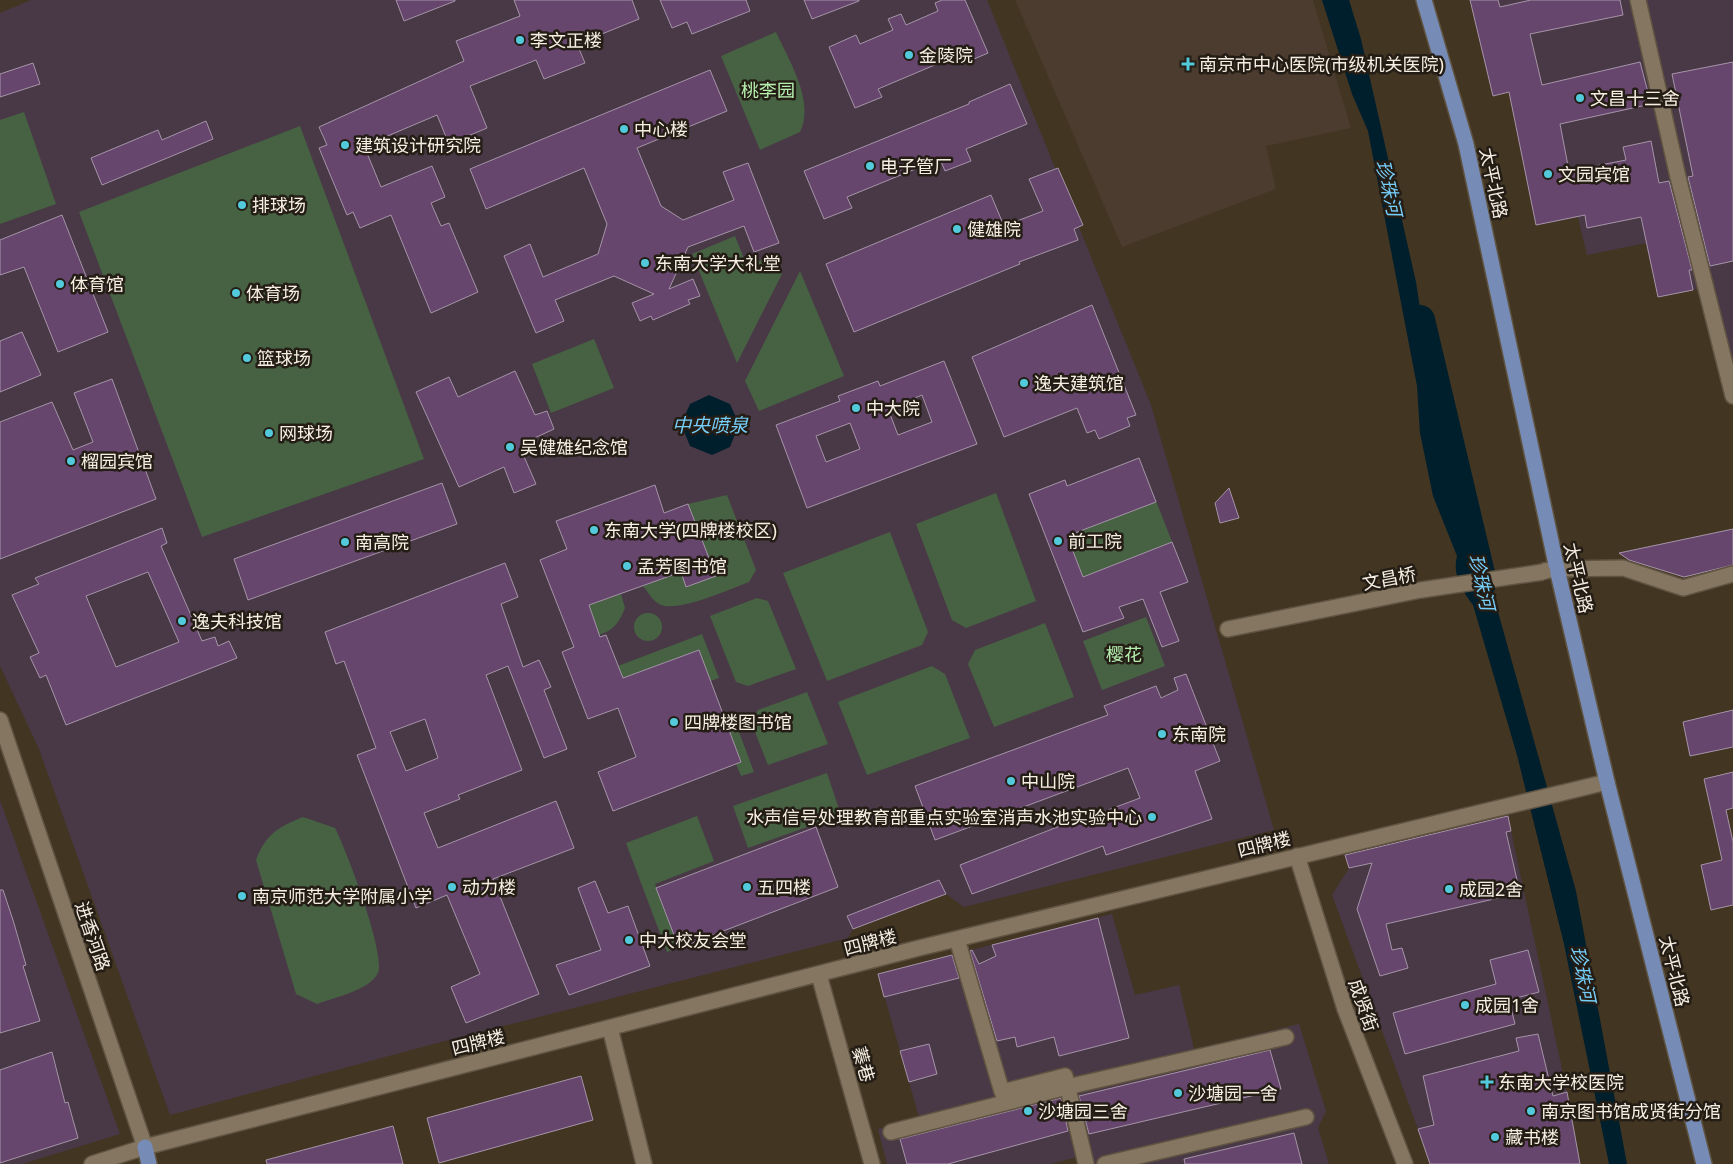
<svg xmlns="http://www.w3.org/2000/svg" width="1733" height="1164" viewBox="0 0 1733 1164" font-family="'Noto Sans','Noto Sans SC',sans-serif">
	<style>
		.education { fill: #493946 }
		.medical { fill: #4b3c2f }
		.green { fill: #466243 }
		.water { fill: #001f2d }
		.lines { fill: none; stroke-linecap: round; stroke-linejoin: round }
		.river { stroke: #001f2d; stroke-width: 30 }
		.building { fill: #67466e; stroke: #a594a8; fill-rule: evenodd }
		.minor-casing { stroke: #5f5341; stroke-width: 18 }
		.major-casing { stroke: #5f5341; stroke-width: 18 }
		.minor { stroke: #857661; stroke-width: 15 }
		.major { stroke: #768cb7; stroke-width: 15 }
		.minor-bridge-casing { stroke: #5f5341; stroke-width: 18; stroke-linecap: butt }
		.minor-bridge { stroke: #857661; stroke-width: 15 }
		.poi-dot { fill: #53cadc; stroke: #241d15; stroke-width: 2 }
		.labels { text-anchor: middle; dominant-baseline: central; stroke-width: 5; stroke-linejoin: round; paint-order: stroke }
		.poi-label { font-size: 18px; fill: #f7eee2; stroke: #241d15; text-anchor: start }
		.park-label { font-size: 18px; fill: #b6f0af; stroke: #241d15 }
		.street-label { font-size: 18px; fill: #f7eee2; stroke: #241d15 }
		.water-label { font-size: 19px; font-style: italic; fill: #76cefa; stroke: #241d15 }
	</style>
	<rect width="100%" height="100%" fill="#423522"/>
	<path class="education" d="M31,0H987L1151,405L1274,830L964,907L946,894L853,929L848,938L441,1042L170,1115L39,749L0,666V13Z
		M1498,0H1733V367L1712,286L1658,297L1646,243L1587,255L1578,217L1536,225L1542,84L1530,35L1508,40Z
		M0,800L120,1134L22,1164H0Z
		M1511,831L1567,1092L1418,1129L1332,895L1349,868Z
		M1112,914L1135,995L1179,985L1194,1049L1299,1024L1326,1111L1318,1128L1329,1164H1079L1077,1157L1051,1164H887L878,1129L919,1117L878,974Z"/>
	<path class="medical" d="M1015,0H1313L1351,128L1266,146L1276,189L1122,247Z"/>
	<path class="green" d="M776,32C789,61 815,101 800,132L760,150L721,56Z
		M24,112L56,204L0,224V120Z
		M300,126L424,459L202,537L79,212Z
		M735,236L747,266L774,255L782,274L737,363L692,254Z
		M800,271L844,376L759,411L745,381Z
		M594,339L614,388L551,413L532,364Z
		M1139,458L1188,582L1119,607L1124,618L1083,632L1029,494L1065,480L1067,486Z
		M996,493L1036,601L966,628L952,620L916,524Z
		M727,495L756,570L749,582C730,589 676,614 659,604C652,600 648,592 643,586L681,572L686,587L715,576L688,504Z
		M890,532L928,632L922,645L827,681L783,573Z
		M621,594L625,608C618,626 610,634 591,636L586,623L594,620L589,605Z
		M757,598L768,601L796,669L748,686L736,682L710,616Z
		M634 627a14 14 0 1 1 28 0a14 14 0 1 1-28 0Z
		M1146,617L1165,666L1102,690L1083,641Z
		M1045,623L1074,697L994,727L968,664L975,650Z
		M702,634L719,678L710,681L698,650L623,678L618,666Z
		M932,666L945,674L970,738L867,775L838,702Z
		M807,692L828,744L768,765L751,722L758,710Z
		M735,721L754,772L741,776L736,764L741,762L727,724Z
		M827,773L841,815L748,848L733,806Z
		M697,816L714,861L655,884L679,948L667,952L626,843Z
		M303,817L335,828C346,849 386,954 378,973C370,990 333,998 317,1004L296,994L256,860C266,834 278,827 303,817Z"/>
	<path class="water" d="M1322,0H1349L1361,39L1416,282L1438,424L1460,509L1493,594L1576,891L1627,1164H1609L1564,944L1517,755L1473,605C1462,591 1452,575 1457,556L1433,496L1420,433L1417,386L1368,131L1352,94Z
		M709,395L730,404L739,424L730,447L712,455L690,446L681,424L690,404Z"/>
	<g class="lines">
		<path class="river" d="M1420,320L1482,582"/>
	</g>
	<path class="building" d="M396,0H455V1L404,21Z
		M514,0H632L639,19L577,44L585,63L544,79L536,60L470,86L487,128L449,144L437,115L364,146L381,187L432,166L445,197L431,203L441,226L449,223L478,292L431,313L391,215L360,228L353,212L347,215L319,148L327,145L319,127L464,61L456,41L520,16Z
		M660,0H746L750,11L692,34L687,22L672,28Z
		M804,0H859V1L812,19Z
		M942,0H965L988,53L960,65L956,56L878,89L882,97L855,108L829,47L856,35L860,44L893,30L888,19L901,14L906,25L938,11L935,3Z
		M1470,0H1498L1500,7L1531,0H1620L1623,15L1530,34L1542,85L1640,62L1651,104L1560,124L1569,171L1626,160L1623,147L1651,141L1659,183L1669,181L1692,270H1689L1693,290L1658,297L1641,217L1587,228L1585,215L1536,225L1509,92L1493,96Z
		M1733,62V261L1710,266L1688,177L1693,176L1672,74Z
		M33,63L40,84L0,97V74Z
		M710,70L727,111L637,148L661,206L683,220L734,200L723,172L748,163L779,243L754,252L744,226L688,247L669,289L693,279L700,296L688,300L690,304L653,320L651,316L640,321L632,303L654,294L614,276L555,300L564,321L536,333L504,256L530,244L543,277L598,254L607,224L584,168L486,209L470,169Z
		M1010,84L1027,124L966,149L971,161L945,171L940,159L847,197L852,208L824,219L804,171L969,104V102Z
		M206,121L213,139L102,185L91,158L158,130L162,140Z
		M1058,168L1083,225L1074,229L1078,240L1019,262L1020,264L854,332L826,264L991,195L1004,226L1043,211L1029,179Z
		M62,215L108,332L58,352L24,267L0,275V240Z
		M1092,305L1136,415L1127,418L1130,426L1099,439L1095,430L1087,433L1077,408L1004,437L972,357Z
		M22,332L41,375L0,392V341Z
		M944,361L977,444L807,508L776,425L840,401L838,396L878,381L880,386ZM922,395L932,422L898,435L888,409ZM850,423L860,449L826,462L816,436Z
		M515,371L535,415L547,411L554,429L528,441L522,452L536,484L514,493L504,467L459,487L416,392L449,377L458,397Z
		M112,379L156,499L0,559V422L52,402L73,450L93,442L74,393Z
		M1139,458L1156,502L1067,536L1083,577L1172,542L1188,582L1160,592L1179,641L1162,647L1143,599L1119,607L1124,618L1083,632L1029,494L1065,480L1067,486Z
		M442,483L457,524L248,600L234,559Z
		M655,485L664,513L688,504L716,576L686,587L681,572L589,605L600,637L606,635L623,678L699,650L741,762L613,811L598,772L636,757L618,708L588,719L562,652L574,647L540,560L567,549L556,521Z
		M1229,488L1239,518L1220,523L1215,503Z
		M162,528L167,543L161,546L202,641L215,637L218,646L229,641L237,658L66,725L46,675L40,678L30,657L39,653L12,595L39,584L35,578ZM148,572L179,642L116,667L86,596Z
		M1733,529V565L1684,577L1629,560L1619,553Z
		M505,563L518,597L501,604L523,667L539,660L551,687L544,690L567,749L544,758L508,666L486,675L522,770L458,795L460,799L424,813L438,848L556,801L574,848L493,879L539,994L466,1023L451,987L480,974L447,895L416,908L357,755L376,748L344,661L336,664L325,632ZM425,719L438,758L406,771L390,732Z
		M1186,674L1220,761L1195,771L1212,819L1106,855L1103,846L972,894L960,865L1083,817L1084,819L1140,798L1128,768L935,840L915,786L1108,715L1104,706L1156,686L1161,698L1178,690L1174,678Z
		M1733,710V747L1690,756L1683,722Z
		M1733,772V808L1726,810L1733,842V905L1711,910L1701,865L1722,860L1704,779Z
		M1508,816L1511,831L1506,832L1520,893L1386,924L1392,950L1402,948L1408,968L1380,976L1357,909L1372,863L1349,868L1345,855Z
		M816,827L838,887L679,948L656,888Z
		M939,880L946,894L853,929L847,916Z
		M595,881L608,913L628,906L650,966L569,995L556,965L601,950L578,888Z
		M0,890H3L13,920L26,965L23,966L40,1021L0,1033Z
		M1098,918L1129,1038L1059,1056L1054,1037L1017,1047L1015,1037L997,1041L970,951L972,950L979,964L996,956L992,945Z
		M1528,950L1539,992L1509,1000L1515,1024L1405,1054L1393,1013L1496,984L1490,960Z
		M952,955L959,978L884,997L878,974Z
		M1538,1034L1553,1096L1567,1092L1580,1164H1430L1418,1129L1434,1125L1423,1076L1519,1051L1516,1038Z
		M929,1044L937,1074L909,1082L900,1051Z
		M1270,1050L1281,1089L1089,1134L1079,1096Z
		M52,1052L65,1103L68,1102L78,1138L0,1163V1070Z
		M581,1076L593,1120L439,1163L427,1118Z
		M1061,1098L1068,1131L948,1164H907L900,1139Z
		M393,1126L403,1164H267L266,1160Z
		M1294,1133L1302,1164H1185L1184,1159Z"/>
	<g class="lines">
		<g class="minor-casing">
			<path id="minor" d="M1638,0L1678,177L1733,396
				M1544,571L1557,569L1623,568L1683,588L1733,574
				M1228,629L1421,590
				M0,720L145,1147
				M1297,856L1345,1009L1405,1164
				M957,939L1002,1092L1065,1076L1086,1164
				M819,975L872,1164
				M610,1028L644,1164
				M891,1132L1067,1087L1286,1037
				M92,1164L145,1147L919,948L1607,782
				M1105,1164L1306,1117"/>
		</g>
		<g class="major-casing">
			<path id="major" d="M1424,0L1466,144L1557,569L1607,782L1704,1164
				M145,1147L149,1164"/>
		</g>
		<use href="#minor" class="minor"/>
		<use href="#major" class="major"/>
		<g class="minor-bridge-casing">
			<path id="minor-bridge" d="M1421,590L1543,572"/>
		</g>
		<use href="#minor-bridge" class="minor-bridge"/>
	</g>
	<g class="poi-dot">
		<circle cx="520" cy="40" r="5"/>
		<circle cx="909" cy="55" r="5"/>
		<path d="M1185.5 56.5h5v5h5v5h-5v5h-5v-5h-5v-5h5z"/>
		<circle cx="1580" cy="98" r="5"/>
		<circle cx="624" cy="129" r="5"/>
		<circle cx="345" cy="145" r="5"/>
		<circle cx="870" cy="166" r="5"/>
		<circle cx="1548" cy="174" r="5"/>
		<circle cx="242" cy="205" r="5"/>
		<circle cx="957" cy="229" r="5"/>
		<circle cx="645" cy="263" r="5"/>
		<circle cx="60" cy="284" r="5"/>
		<circle cx="236" cy="293" r="5"/>
		<circle cx="247" cy="358" r="5"/>
		<circle cx="1024" cy="383" r="5"/>
		<circle cx="856" cy="408" r="5"/>
		<circle cx="269" cy="433" r="5"/>
		<circle cx="510" cy="447" r="5"/>
		<circle cx="71" cy="461" r="5"/>
		<circle cx="594" cy="530" r="5"/>
		<circle cx="1058" cy="541" r="5"/>
		<circle cx="345" cy="542" r="5"/>
		<circle cx="627" cy="566" r="5"/>
		<circle cx="182" cy="621" r="5"/>
		<circle cx="674" cy="722" r="5"/>
		<circle cx="1162" cy="734" r="5"/>
		<circle cx="1011" cy="781" r="5"/>
		<circle cx="1152" cy="817" r="5"/>
		<circle cx="452" cy="887" r="5"/>
		<circle cx="747" cy="887" r="5"/>
		<circle cx="1449" cy="889" r="5"/>
		<circle cx="242" cy="896" r="5"/>
		<circle cx="629" cy="940" r="5"/>
		<circle cx="1465" cy="1005" r="5"/>
		<path d="M1484.5 1074.5h5v5h5v5h-5v5h-5v-5h-5v-5h5z"/>
		<circle cx="1178" cy="1093" r="5"/>
		<circle cx="1028" cy="1111" r="5"/>
		<circle cx="1531" cy="1111" r="5"/>
		<circle cx="1495" cy="1137" r="5"/>
	</g>
	<g class="labels">
		<g class="poi-label">
			<text x="530" y="40">李文正楼</text>
			<text x="919" y="55">金陵院</text>
			<text x="1199" y="64">南京市中心医院(市级机关医院)</text>
			<text x="1590" y="98">文昌十三舍</text>
			<text x="634" y="129">中心楼</text>
			<text x="355" y="145">建筑设计研究院</text>
			<text x="880" y="166">电子管厂</text>
			<text x="1558" y="174">文园宾馆</text>
			<text x="252" y="205">排球场</text>
			<text x="967" y="229">健雄院</text>
			<text x="655" y="263">东南大学大礼堂</text>
			<text x="70" y="284">体育馆</text>
			<text x="246" y="293">体育场</text>
			<text x="257" y="358">篮球场</text>
			<text x="1034" y="383">逸夫建筑馆</text>
			<text x="866" y="408">中大院</text>
			<text x="279" y="433">网球场</text>
			<text x="520" y="447">吴健雄纪念馆</text>
			<text x="81" y="461">榴园宾馆</text>
			<text x="604" y="530">东南大学(四牌楼校区)</text>
			<text x="1068" y="541">前工院</text>
			<text x="355" y="542">南高院</text>
			<text x="637" y="566">孟芳图书馆</text>
			<text x="192" y="621">逸夫科技馆</text>
			<text x="684" y="722">四牌楼图书馆</text>
			<text x="1172" y="734">东南院</text>
			<text x="1021" y="781">中山院</text>
			<text x="1142" y="817" text-anchor="end">水声信号处理教育部重点实验室消声水池实验中心</text>
			<text x="462" y="887">动力楼</text>
			<text x="757" y="887">五四楼</text>
			<text x="1459" y="889">成园2舍</text>
			<text x="252" y="896">南京师范大学附属小学</text>
			<text x="639" y="940">中大校友会堂</text>
			<text x="1475" y="1005">成园1舍</text>
			<text x="1498" y="1082">东南大学校医院</text>
			<text x="1188" y="1093">沙塘园一舍</text>
			<text x="1038" y="1111">沙塘园三舍</text>
			<text x="1541" y="1111">南京图书馆成贤街分馆</text>
			<text x="1505" y="1137">藏书楼</text>
		</g>
		<g class="park-label">
			<text x="768" y="90">桃李园</text>
			<text x="1124" y="654">樱花</text>
		</g>
		<g class="street-label">
			<text transform="translate(1494 183) rotate(78)">太平北路</text>
			<text transform="translate(1389 578) rotate(-11)">文昌桥</text>
			<text transform="translate(1579 578) rotate(77)">太平北路</text>
			<text transform="translate(1264 844) rotate(-14)">四牌楼</text>
			<text transform="translate(93 936) rotate(71)">进香河路</text>
			<text transform="translate(870 942) rotate(-15)">四牌楼</text>
			<text transform="translate(1675 971) rotate(76)">太平北路</text>
			<text transform="translate(1364 1005) rotate(71)">成贤街</text>
			<text transform="translate(478 1042) rotate(-14)">四牌楼</text>
			<text transform="translate(864 1064) rotate(74)">蓁巷</text>
		</g>
		<g class="water-label">
			<text transform="translate(1389 188) rotate(77)">珍珠河</text>
			<text x="710" y="425">中央喷泉</text>
			<text transform="translate(1482 582) rotate(77)">珍珠河</text>
			<text transform="translate(1583 974) rotate(78)">珍珠河</text>
		</g>
	</g>
</svg>
